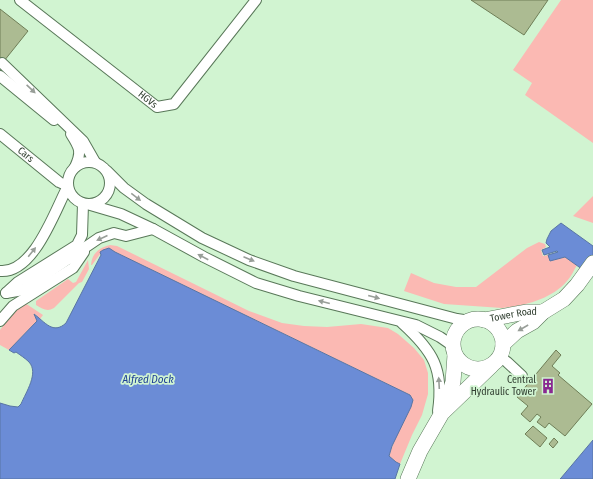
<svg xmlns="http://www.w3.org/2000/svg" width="593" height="479" viewBox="0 0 593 479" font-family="'Fira Sans Condensed',sans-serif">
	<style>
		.green { fill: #fbb9b3 }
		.water { fill: #6b8cd6; stroke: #5975a4 }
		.building { fill: #acbb92; stroke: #6f7e57 }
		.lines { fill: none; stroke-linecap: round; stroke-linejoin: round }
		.minor-casing { stroke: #597859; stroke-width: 12 }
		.highway-casing { stroke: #597859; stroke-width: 16 }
		.minor { stroke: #fff; stroke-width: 10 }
		.highway { stroke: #fff; stroke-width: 15 }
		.oneway { fill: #989e98 }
		.labels { text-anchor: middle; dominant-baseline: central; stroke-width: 3.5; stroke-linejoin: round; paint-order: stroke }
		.street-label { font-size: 10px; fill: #303e30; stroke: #d1f4d1 }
		.poi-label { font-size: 10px; fill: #303e30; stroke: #d1f4d1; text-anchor: end }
		.water-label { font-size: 11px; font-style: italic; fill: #1e3f95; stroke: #d1f4d1 }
	</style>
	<rect width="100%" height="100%" fill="#d1f4d1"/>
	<path class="green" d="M561,0H593V143L525,95L532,83L513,70Z
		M593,196V223L573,216Z
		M539,242L545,244L546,247L541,250L543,256L548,255L550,261L565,257L577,265C574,270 571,277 567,281C552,299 524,306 502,308L444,304L404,291L411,273L434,283L456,287H476L527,248Z
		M110,245L117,246L249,311L282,323L304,326L327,327L361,324L388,328L398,334L414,348L424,360L428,373V394L422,415L412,435L400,464L396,462L389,456L410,395L115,252L103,250L92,265H91C92,253 99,248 110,245Z
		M88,260L89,269L82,282L79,283L54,308C47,312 43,309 36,305V301L68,279L73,283L76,282Z
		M25,303L43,315L40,319L35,314L37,321L9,350L0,345V330L16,309Z"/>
	<path class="water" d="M561,223L593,246V277L565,257L550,261L548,255L558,252L557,251L544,255L542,250L550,247L546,243L547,239L551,231Z
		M109,248L115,252L410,395L413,400L411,407L392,446L389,456L396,462L400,464L395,479H0V403L10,406L18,407L21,404C26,392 39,373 29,362C25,358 20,355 16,352L14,353L9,350L37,321L34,314C45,322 53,335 66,323L101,255L100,252L103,250Z
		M593,440V479H560L561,478Z"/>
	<path class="building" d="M471,0H548L524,35Z
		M0,9L28,31L0,66Z
		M556,350L561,355L552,366L560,373L558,375L592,404L565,436L549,423L545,428L537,422L541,417L537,414L530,422L521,414L528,406L517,397Z
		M533,426L547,438L540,447L525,434Z
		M554,438L558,442L553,448L549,444Z"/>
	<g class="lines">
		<g class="minor-casing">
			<g id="minor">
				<path id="s1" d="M20,0L157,107L174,104L256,0"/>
				<path d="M2,63L83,141L95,162"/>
				<path d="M0,76L54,120"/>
				<path id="s2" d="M0,134L59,182L68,186"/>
				<path d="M71,134C80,148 82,152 75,167"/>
				<circle cx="89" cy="183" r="21"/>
				<path d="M107,171L124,188L146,204L202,238L249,260L294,276L457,319L470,321"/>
				<path d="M87,204L121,214L153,229L204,257L256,283L299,296L416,325L440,337L453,346"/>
				<path d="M0,271C34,274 55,210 68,186"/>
				<path d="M6,293L23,290L99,238L114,233L126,236L153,229"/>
				<path d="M6,293L18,282L77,245L82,235L83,204"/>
				<path d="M0,321L13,306L73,268L84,252"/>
				<path d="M402,323C433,351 444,369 438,411"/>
				<path d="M500,357L507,362L522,376"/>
			</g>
		</g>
		<g class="highway-casing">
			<g id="highway">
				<circle cx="478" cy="344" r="25"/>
				<path id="s3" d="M484,320L526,312H543"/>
				<path d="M503,344L517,331L533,322L543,312L564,299L577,285L593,263"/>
				<path d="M445,407L453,382L455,355"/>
				<path d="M408,479L420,451L442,413L491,366"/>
			</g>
		</g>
		<use href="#minor" class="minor"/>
		<use href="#highway" class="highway"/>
	</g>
	<defs><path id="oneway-solid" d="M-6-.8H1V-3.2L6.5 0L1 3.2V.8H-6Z"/></defs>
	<g class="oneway">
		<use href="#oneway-solid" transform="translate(31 89) rotate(43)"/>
		<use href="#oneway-solid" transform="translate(136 197) rotate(38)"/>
		<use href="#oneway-solid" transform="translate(102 238) rotate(156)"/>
		<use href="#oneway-solid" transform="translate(32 252) rotate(-51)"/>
		<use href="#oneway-solid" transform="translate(203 257) rotate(-152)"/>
		<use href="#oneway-solid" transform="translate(249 259) rotate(23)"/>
		<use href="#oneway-solid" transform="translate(374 297) rotate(15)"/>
		<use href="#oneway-solid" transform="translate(324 302) rotate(-166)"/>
		<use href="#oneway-solid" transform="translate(523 328) rotate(150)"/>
		<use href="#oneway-solid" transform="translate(439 383) rotate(-93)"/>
	</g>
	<defs>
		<g id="building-bare" transform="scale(1.2)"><path d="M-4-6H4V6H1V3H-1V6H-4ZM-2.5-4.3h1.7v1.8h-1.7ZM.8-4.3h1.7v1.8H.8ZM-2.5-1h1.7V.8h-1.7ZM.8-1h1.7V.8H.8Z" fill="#892891" stroke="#d1f4d1" stroke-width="2.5" paint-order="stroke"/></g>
	</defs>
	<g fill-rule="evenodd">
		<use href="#building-bare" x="548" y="386"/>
	</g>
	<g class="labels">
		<g class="street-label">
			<text stroke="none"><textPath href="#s1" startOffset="162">HGVs</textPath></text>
			<text stroke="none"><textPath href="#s2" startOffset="33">Cars</textPath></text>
			<text stroke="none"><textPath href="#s3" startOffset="30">Tower Road</textPath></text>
		</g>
		<g class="poi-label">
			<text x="536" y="380">Central<tspan x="536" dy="12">Hydraulic Tower</tspan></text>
		</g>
		<g class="water-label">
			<text x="148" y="379">Alfred Dock</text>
		</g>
	</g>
</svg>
